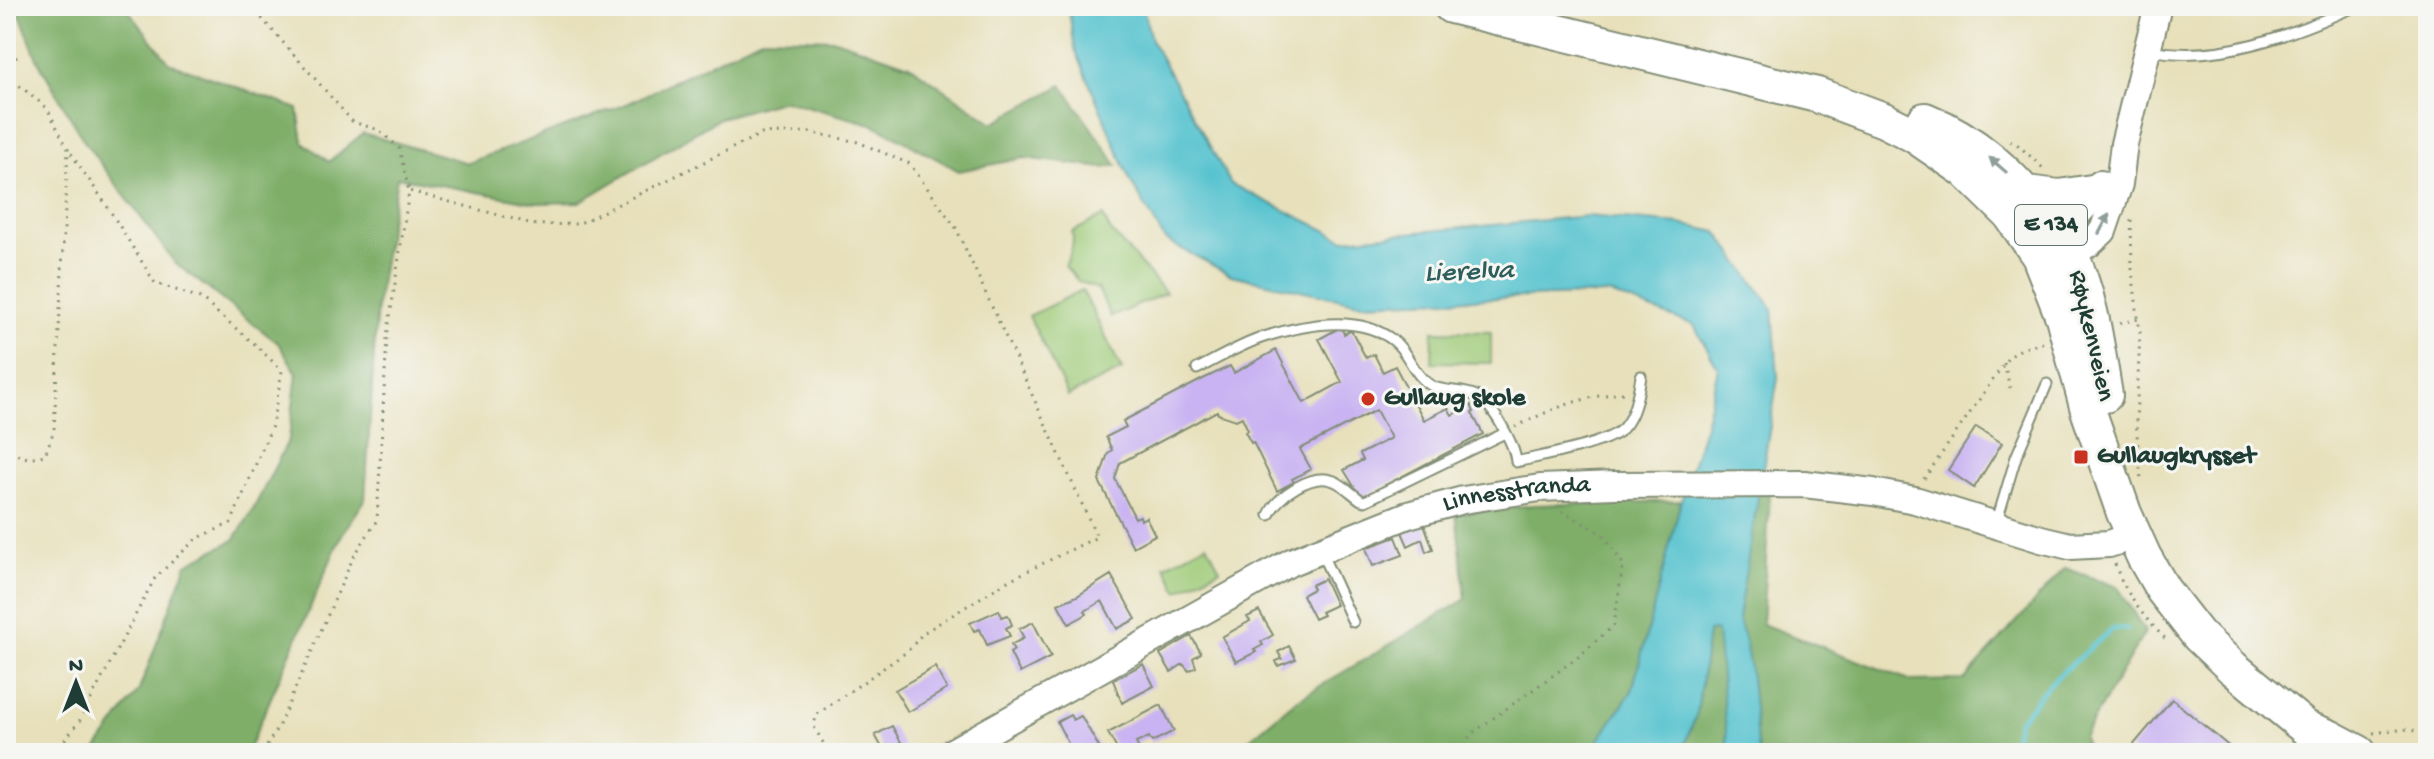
<svg xmlns="http://www.w3.org/2000/svg" width="2434" height="759" viewBox="0 0 2434 759" font-family="'Gochi Hand',sans-serif">
	<style>
		.green { fill: #9eca77; stroke: #5e8456; stroke-width: 2 }
		.forest { fill: #7eae68; stroke: #4e764e; stroke-width: 2 }
		.water { fill: #57c3cf; stroke: #3b8082; stroke-width: 2 }
		.lines { fill: none; stroke-linecap: round; stroke-linejoin: round }
		.stream { stroke: #57c3cf; stroke-width: 5 }
		.building { fill: #c9b3f2 }
		.lane-casing { stroke: #838e77; stroke-width: 13 }
		.secondary-casing { stroke: #838e77; stroke-width: 30 }
		.highway-casing { stroke: #838e77; stroke-width: 38 }
		.path { stroke: #838e77; stroke-width: 3; stroke-dasharray: 2 6; stroke-linecap: butt }
		.lane { stroke: #fff; stroke-width: 9 }
		.secondary { stroke: #fff; stroke-width: 26 }
		.highway { stroke: #fff; stroke-width: 34 }
		.oneway { fill: #8f9e9a }
		.poi-dot { fill: #c8321e; stroke: #f6f6f2; stroke-width: 3 }
		.labels { text-anchor: middle; dominant-baseline: central; stroke-width: 6; stroke-linejoin: round; paint-order: stroke }
		.shield { fill: #f6f6f2; stroke: #60746d; stroke-width: 2 }
		.shield-label { font-size: 24px; font-weight: bold; fill: #1f3d34 }
		.street-label { font-size: 26px; fill: #1f3d34; stroke: #f6f6f2 }
		.poi-label { font-size: 26px; font-weight: bold; fill: #1f3d34; stroke: #f6f6f2; text-anchor: start }
		.water-label { font-size: 28px; font-style: italic; fill: #2d5e5b; stroke: #f6f6f2 }
	</style>
	<rect width="100%" height="100%" fill="#f6f6f2"/>
	<filter id="ink" filterUnits="userSpaceOnUse"><feTurbulence type="fractalNoise" baseFrequency=".0125" numOctaves="2"/><feDisplacementMap in="SourceGraphic" scale="16" xChannelSelector="R" yChannelSelector="G"/><feConvolveMatrix kernelMatrix="1 2 1 2 8 2 1 2 1" color-interpolation-filters="sRGB"/></filter>
	<filter id="wash" filterUnits="userSpaceOnUse"><feTurbulence type="fractalNoise" baseFrequency=".006" numOctaves="4" result="noise"/><feDisplacementMap in="SourceGraphic" scale="32" xChannelSelector="R" yChannelSelector="G"/><feGaussianBlur stdDeviation="1.8" result="paint"/><feColorMatrix in="noise" values="0 0 0 0 0 0 0 0 0 0 0 0 0 0 0 0 0 1.4 0 .05"/><feComposite in="paint" operator="in"/></filter>
	<g filter="url(#wash)">
		<rect width="100%" height="100%" fill="#e7e0ba"/>
		<path class="green" d="M1103,216L1109,229L1166,293L1111,317L1098,289L1078,281L1065,266C1070,255 1075,244 1072,232Z
			M1082,290L1122,370L1068,396L1029,316Z
			M1433,331L1491,332V363L1432,362Z
			M1207,544L1220,569L1178,591L1165,566Z"/>
		<path class="forest" d="M17,6H125L170,63L298,109L303,142L329,162L363,133L468,163L629,103L763,37L835,39L909,65L993,123L1062,85L1117,165L1104,168L1024,158L959,171L875,125L784,100L720,118L580,202L536,203L397,177L377,304L365,500L341,536L247,753H94L139,690L187,564L234,540L254,508L289,439L297,373L278,343L175,263L84,141L37,59Z
			M1758,493L1770,494L1762,624L1912,681L1964,680L2065,568L2118,587L2145,632L2083,737L2088,753H1758L1751,679L1738,618Z
			M1681,501L1632,691L1590,753H1288L1287,741L1246,742V753H1226L1246,742L1295,701L1466,599L1456,514L1533,505Z
			M1718,631L1728,753H1681L1697,713L1708,632Z"/>
		<path class="water" d="M1068,6H1143L1151,40L1231,184L1344,239L1587,216L1680,224L1717,232L1773,309L1778,378L1738,618C1753,660 1753,709 1758,753H1728L1717,631L1708,632L1697,713L1681,753H1590L1632,691L1681,501L1706,421L1718,368L1694,325L1610,294L1360,303L1231,275L1165,240L1130,180L1075,49Z"/>
		<g class="lines">
			<path class="stream" d="M2011,753L2018,722L2049,684L2112,629H2127"/>
		</g>
		<g id="blocks">
			<path class="building" d="M1341,327L1344,334L1351,330L1366,358L1374,354L1383,372L1395,366L1424,420L1448,408L1452,415L1471,405L1474,412L1472,413L1483,434L1361,498L1344,470L1363,460L1360,454L1391,438L1376,410L1300,449L1311,469L1292,479L1294,482L1277,491L1253,442L1251,443L1245,432L1248,430L1242,417L1236,420L1218,414L1217,411L1120,463L1115,479L1135,518L1140,516L1141,520L1146,517L1155,535L1133,547L1099,481L1108,453L1112,450L1106,437L1126,427L1123,421L1201,380L1230,366L1234,373L1276,350L1304,403L1342,382L1319,339Z
				M1976,427L2002,443L1974,488L1948,470Z
				M1424,524L1433,549L1426,552L1422,539L1408,546L1402,532Z
				M1396,537L1403,555L1373,566L1366,548Z
				M1111,575L1136,619L1117,629L1102,601L1085,611L1087,614L1069,624L1058,604L1077,596Z
				M1324,579L1336,605L1321,612L1323,615L1314,619L1302,595L1313,589L1311,585Z
				M999,610L1002,617L1008,615L1012,625L1006,628L1010,636L987,645L980,629L974,631L970,623Z
				M1259,611L1273,635L1261,642L1263,645L1254,650L1256,652L1236,662L1222,637L1250,621L1247,617Z
				M1033,622L1051,657L1020,673L1010,653L1014,650L1011,645L1024,638L1019,629Z
				M1191,636L1201,653L1193,658L1196,667L1189,671L1183,664L1171,672L1160,654Z
				M1289,646L1296,659L1278,666L1276,661L1282,659L1278,652Z
				M1143,664L1154,686L1122,703L1113,680Z
				M935,667L947,689L908,712L895,690Z
				M2172,699L2237,753H2135L2130,749Z
				M1161,705L1174,731L1152,742L1149,737L1136,743L1139,749L1119,753L1108,733Z
				M1070,715L1073,720L1081,716L1099,747L1089,753H1073L1057,722Z
				M892,726L903,746L891,753H885L875,735Z"/>
		</g>
	</g>
	<g filter="url(#ink)">
		<use href="#blocks" fill-opacity="0" stroke="#838e77" stroke-width="2"/>
		<g class="lines">
			<g class="lane-casing">
				<path id="lane" d="M2151,50C2221,64 2293,33 2357,6
					M1197,369C1219,358 1240,345 1264,337C1302,325 1359,313 1394,341C1410,354 1414,378 1434,387C1446,392 1465,390 1476,396C1492,403 1515,445 1516,462C1540,456 1608,445 1623,428C1635,415 1638,394 1641,376
					M1269,515C1277,495 1313,472 1334,481C1344,485 1352,494 1361,500L1365,501L1505,433
					M1996,524L2016,457L2047,384
					M1321,552L1353,622"/>
			</g>
			<g class="secondary-casing">
				<g id="secondary">
					<path d="M2045,248L2086,205L2092,192L2100,184"/>
					<path d="M2054,254L2070,253L2090,243L2103,231L2119,184L2124,144L2158,6"/>
					<path id="s1" d="M950,753L1291,562L1408,515L1463,500L1540,488L1614,485L1804,484L1873,492L1915,500L2041,539L2070,546L2109,544L2134,536"/>
				</g>
			</g>
			<g class="highway-casing">
				<path id="highway" d="M1451,6L1817,95L1884,120L1914,135L1965,170L2010,214L2039,256L2063,317L2088,410L2124,513L2144,557L2163,590L2199,636L2233,668L2307,729L2328,753
					M1925,120C1975,140 2011,174 2044,216C2053,227 2062,239 2069,251C2091,295 2097,347 2105,395
					M2026,193L2059,197L2092,192
					M2311,730L2329,737L2359,753"/>
			</g>
			<path class="path" d="M251,6L353,122L379,130L399,148L409,191
				M6,26L16,58L10,78
				M6,78H10L47,108L68,149L54,430L45,455L28,458L6,452
				M2010,141L2017,144L2044,169
				M2131,220L2132,269L2140,333L2136,423L2141,480
				M2120,323L2139,319
				M2004,363L2010,388
				M1515,427C1552,409 1584,395 1625,393
				M1924,479L2008,358L2021,349L2045,342
				M2115,564C2125,594 2146,621 2169,642
				M2373,733L2408,729L2428,735
				M55,753L80,720L155,578L196,539L231,523L272,426L282,371L258,347L200,298L155,283L107,206L68,149
				M263,753L280,723L353,558L377,520L387,337L409,191L536,225L578,224L761,134L808,132L858,142L910,164L956,228L1097,537L1011,579L923,633L908,651L816,715L814,727L829,753
				M1462,753L1470,735L1577,658L1614,625L1623,564L1603,534L1561,511"/>
			<use href="#lane" class="lane"/>
			<use href="#secondary" class="secondary"/>
			<use href="#highway" class="highway"/>
		</g>
		<defs><path id="oneway-solid" d="M-6-.8H1V-3.2L6.5 0L1 3.2V.8H-6Z" transform="scale(2)"/></defs>
		<g class="oneway">
			<use href="#oneway-solid" transform="translate(1998 165) rotate(-139)"/>
			<use href="#oneway-solid" transform="translate(2104 224) rotate(-62)"/>
		</g>
	</g>
	<g class="poi-dot">
		<circle cx="1368" cy="399" r="8"/>
		<rect x="2073" y="449" width="16" height="16" rx="4"/>
	</g>
	<g class="labels">
		<rect class="shield" x="2015" y="205" width="72" height="40" rx="6"/>
		<g class="shield-label">
			<text x="2051" y="225">E 134</text>
		</g>
		<g class="street-label">
			<text transform="translate(2090 336) rotate(77)">Røykenveien</text>
			<text stroke="none"><textPath href="#s1" startOffset="628">Linnesstranda</textPath></text>
		</g>
		<g class="poi-label">
			<text x="1384" y="399">Gullaug skole</text>
			<text x="2097" y="457">Gullaugkrysset</text>
		</g>
		<g class="water-label">
			<text transform="translate(1469 273) rotate(-2)">Lierelva</text>
		</g>
	</g>
	<rect width="2434" height="759" fill="none" stroke="#f6f6f2" stroke-width="32"/>
	<g transform="translate(76 683)" stroke="#f6f6f2" stroke-width="6" paint-order="stroke">
	<path d="M0-6L14 30L0 20L-14 30Z" fill="#1f3d34"/>
	<text y="-12" font-size="22" font-weight="bold" text-anchor="middle" fill="#1f3d34">N</text>
	</g>
</svg>
